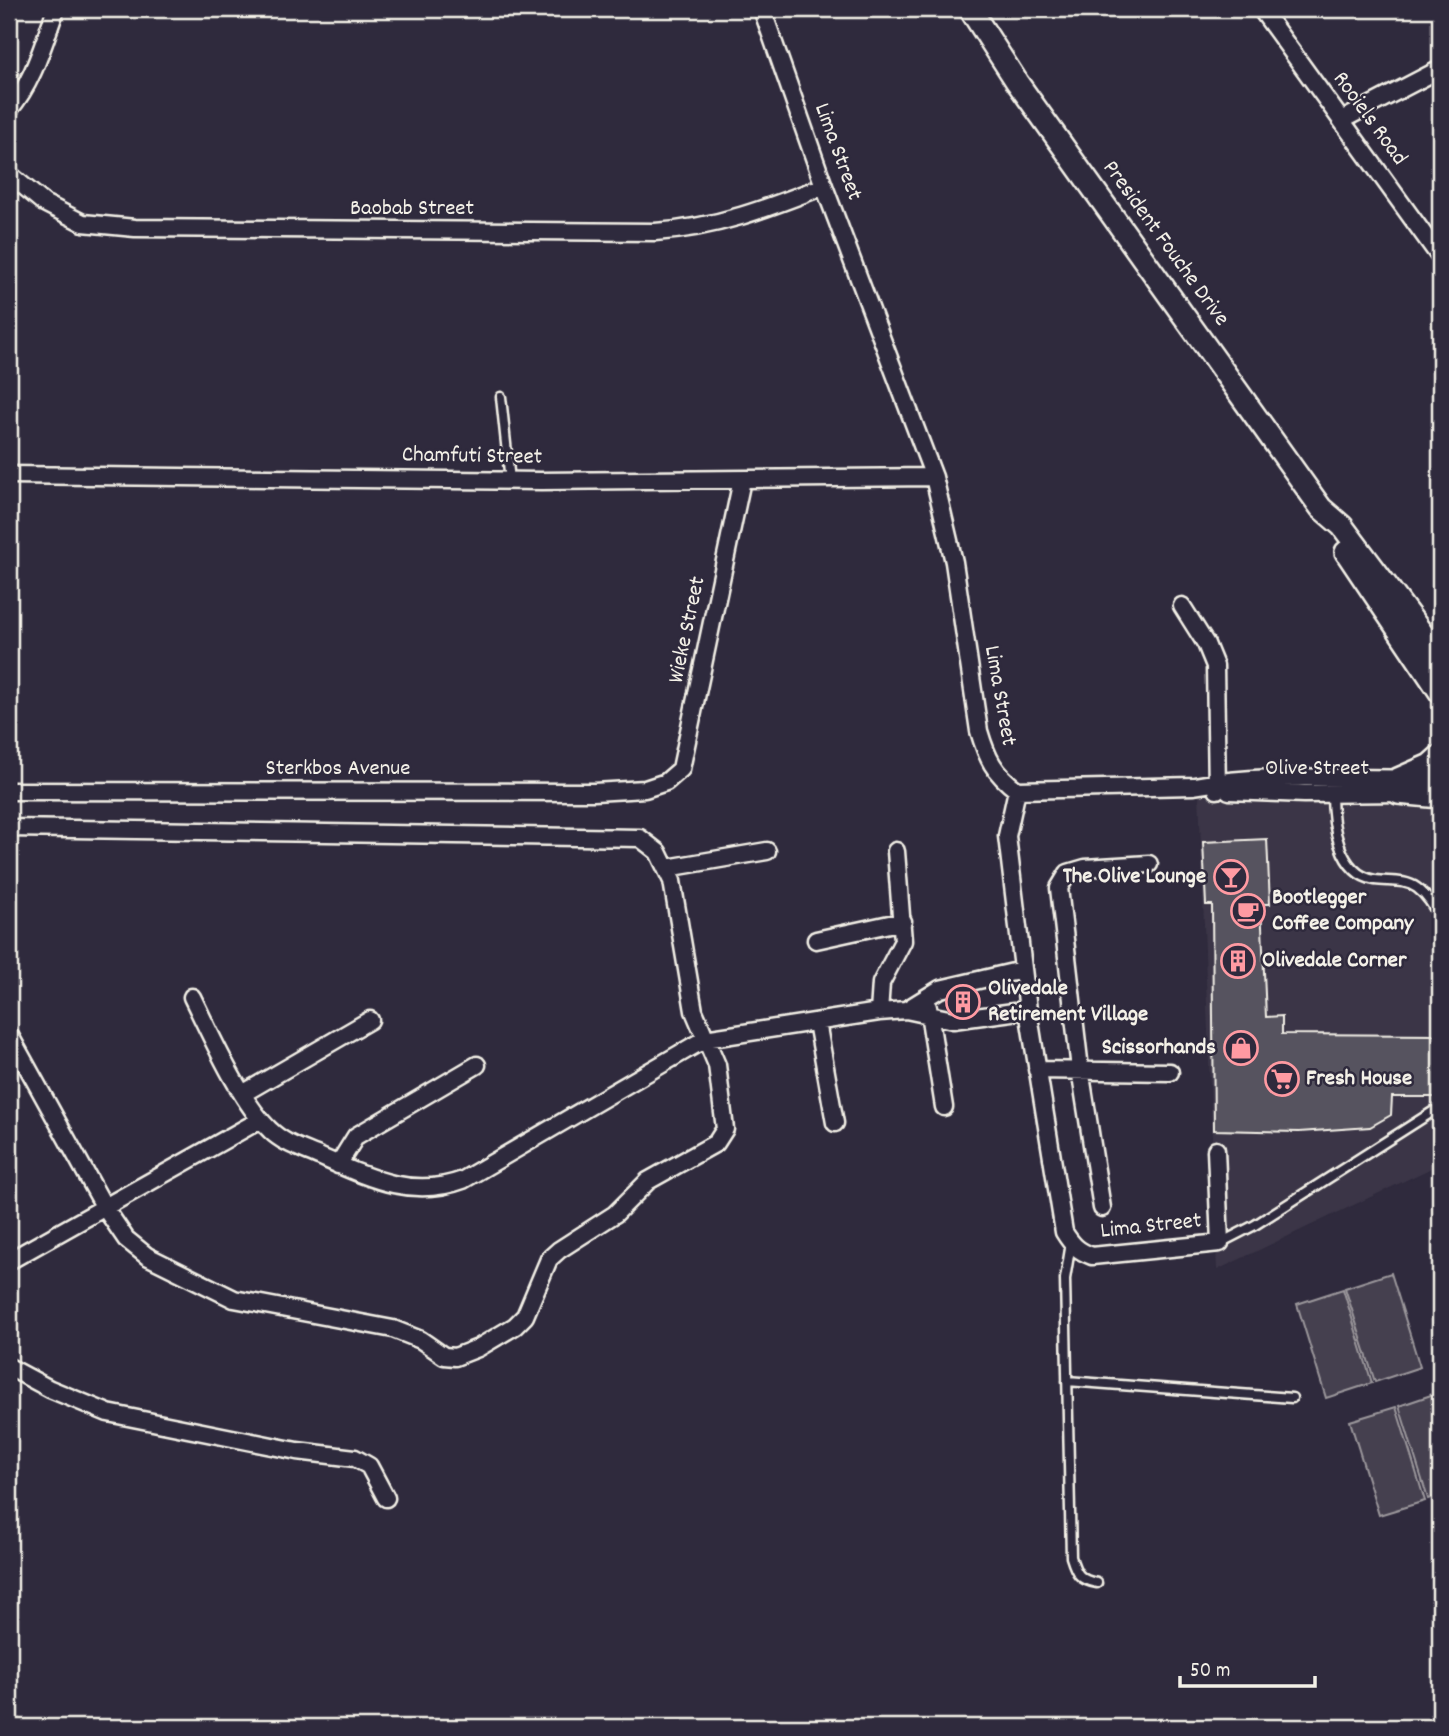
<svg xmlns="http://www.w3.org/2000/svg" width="1449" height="1736" viewBox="0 0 1449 1736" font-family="Dekko,sans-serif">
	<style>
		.built { fill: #3b3647 }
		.green { fill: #454050; stroke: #9c989c; stroke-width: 2 }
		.building { fill: #56525f; stroke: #f4f1e8; stroke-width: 2 }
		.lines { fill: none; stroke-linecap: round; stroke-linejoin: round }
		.lane-casing { stroke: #f4f1e8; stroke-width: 13 }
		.street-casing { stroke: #f4f1e8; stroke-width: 21 }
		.secondary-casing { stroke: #f4f1e8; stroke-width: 26 }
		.lane { stroke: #2f2a3d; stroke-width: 8 }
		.street { stroke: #2f2a3d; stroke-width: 16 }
		.secondary { stroke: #2f2a3d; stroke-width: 21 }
		.labels { text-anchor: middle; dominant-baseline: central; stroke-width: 5; stroke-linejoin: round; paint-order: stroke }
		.street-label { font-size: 23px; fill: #f4f1e8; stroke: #2f2a3d }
		.poi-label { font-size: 23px; font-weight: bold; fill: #f4f1e8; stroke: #2f2a3d; text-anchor: start }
	</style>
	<rect width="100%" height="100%" fill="#2f2a3d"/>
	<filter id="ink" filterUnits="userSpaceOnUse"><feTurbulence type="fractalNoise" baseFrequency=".0143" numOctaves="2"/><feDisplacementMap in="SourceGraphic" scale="14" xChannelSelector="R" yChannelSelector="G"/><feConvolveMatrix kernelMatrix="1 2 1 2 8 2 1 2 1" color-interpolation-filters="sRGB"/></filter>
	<g filter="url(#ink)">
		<path class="built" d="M1440,787V1164L1217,1270L1199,792Z"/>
		<path class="green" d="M1391,1273L1420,1367L1375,1382L1345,1288Z
			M1343,1289L1372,1383L1326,1398L1297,1304Z
			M1440,1392V1495L1428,1499L1399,1406Z
			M1396,1407L1425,1501L1379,1515L1350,1421Z"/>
		<path class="building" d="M1267,839L1270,904H1261L1266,1017L1282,1016V1034L1440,1035V1097H1392L1391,1115L1370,1127L1299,1132L1214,1130L1212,905H1206L1203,842Z"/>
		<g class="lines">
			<g class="lane-casing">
				<path id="lane" d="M501,397L510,481
					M1332,793C1332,823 1338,874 1375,880C1389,882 1405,879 1417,888C1428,896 1434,908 1440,919
					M1071,1243L1065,1279L1071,1557C1076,1573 1079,1580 1097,1583
					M1220,1243L1255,1225L1440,1107
					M1067,1381L1292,1398"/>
			</g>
			<g class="street-casing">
				<path id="street" d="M762,9L824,186L934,477L954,562L979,731C987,758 994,773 1017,790L1007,836L1028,1010L1064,1232C1072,1245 1078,1251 1092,1256L1220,1243L1216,1150
					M1261,9L1440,257
					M9,110C34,81 43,44 56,9
					M1342,120L1440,69
					M9,174L44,203L83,223L135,228L655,232C716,228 768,208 824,186
					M9,475L541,481L934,477
					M1182,606L1206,644L1215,666L1217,790
					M1017,790L1194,786C1274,771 1360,781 1440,778
					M9,791L594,792L645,789L666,782L681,769L742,480
					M1229,791L1304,794L1406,793
					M9,828L640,838L658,852L672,881L694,1011L717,1065L725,1129L716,1143L648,1181L615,1214L559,1250L549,1259L525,1316L515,1326L478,1348L455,1357L444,1356L421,1340L393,1329L234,1299L147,1256L126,1239L105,1208L9,1034
					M667,868L767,851
					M816,940L903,921
					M192,997C211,1035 240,1102 270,1130C284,1144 303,1149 321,1157C369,1178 412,1199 463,1180L705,1039L879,1012L906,1010L953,1020L1028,1010
					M928,1007L944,1107
					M906,1010L940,989L1022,970
					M879,1012L881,983L903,941L896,851
					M817,1022L835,1123
					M1037,1070L1170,1072
					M244,1093L370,1020
					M338,1165L356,1136L477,1065
					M1102,1208L1080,1069L1059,888L1068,873L1085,868L1149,864
					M9,1261L260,1120
					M9,1367L50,1389L108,1413L297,1451L355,1458L369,1466L386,1498"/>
			</g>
			<g class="secondary-casing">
				<path id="secondary" d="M970,9L1017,82L1321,508L1342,526L1440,657
					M1346,552L1440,692
					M1398,779L1430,765L1440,756
					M1398,793L1440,797"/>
			</g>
			<use href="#lane" class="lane"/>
			<use href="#street" class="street"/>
			<use href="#secondary" class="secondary"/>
		</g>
	</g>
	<defs>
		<g id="bar-ring" transform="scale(1.75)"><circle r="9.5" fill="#2f2a3d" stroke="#ff9aa2" stroke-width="1.5"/><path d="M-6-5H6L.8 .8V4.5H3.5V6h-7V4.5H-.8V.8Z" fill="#ff9aa2"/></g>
		<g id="cafe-ring" transform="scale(1.75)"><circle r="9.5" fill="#2f2a3d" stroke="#ff9aa2" stroke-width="1.5"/><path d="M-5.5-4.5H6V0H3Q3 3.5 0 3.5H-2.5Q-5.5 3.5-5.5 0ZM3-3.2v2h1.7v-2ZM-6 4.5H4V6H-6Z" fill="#ff9aa2"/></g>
		<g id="building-ring" transform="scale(1.75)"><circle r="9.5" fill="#2f2a3d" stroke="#ff9aa2" stroke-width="1.5"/><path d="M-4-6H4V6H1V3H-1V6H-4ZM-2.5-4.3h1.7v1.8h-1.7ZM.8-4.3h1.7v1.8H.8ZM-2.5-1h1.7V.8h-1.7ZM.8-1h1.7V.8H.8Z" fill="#ff9aa2"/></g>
		<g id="shop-ring" transform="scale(1.75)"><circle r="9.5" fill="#2f2a3d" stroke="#ff9aa2" stroke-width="1.5"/><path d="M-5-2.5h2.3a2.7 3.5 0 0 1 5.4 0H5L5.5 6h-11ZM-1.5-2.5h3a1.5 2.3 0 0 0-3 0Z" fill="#ff9aa2"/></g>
		<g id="supermarket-ring" transform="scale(1.75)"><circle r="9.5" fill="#2f2a3d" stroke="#ff9aa2" stroke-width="1.5"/><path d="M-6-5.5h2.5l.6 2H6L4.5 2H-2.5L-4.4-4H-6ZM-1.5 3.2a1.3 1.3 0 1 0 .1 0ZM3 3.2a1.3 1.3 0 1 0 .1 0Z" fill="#ff9aa2"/></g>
	</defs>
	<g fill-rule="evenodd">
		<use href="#bar-ring" x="1231" y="877"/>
		<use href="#cafe-ring" x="1248" y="911"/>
		<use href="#building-ring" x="1238" y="961"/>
		<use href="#building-ring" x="963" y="1002"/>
		<use href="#shop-ring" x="1241" y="1048"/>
		<use href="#supermarket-ring" x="1282" y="1079"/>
	</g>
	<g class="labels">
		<g class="street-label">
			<text transform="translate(1369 119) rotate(54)">Rooiels Road</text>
			<text transform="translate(837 152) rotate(70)">Lima Street</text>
			<text x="412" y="209">Baobab Street</text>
			<text transform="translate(1165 244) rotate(54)">President Fouche Drive</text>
			<text transform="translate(472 457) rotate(1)">Chamfuti Street</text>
			<text transform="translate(688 630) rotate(-78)">Wieke Street</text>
			<text transform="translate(999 696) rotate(80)">Lima Street</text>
			<text x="338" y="769">Sterkbos Avenue</text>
			<text x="1317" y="769">Olive Street</text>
			<text transform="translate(1151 1227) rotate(-6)">Lima Street</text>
		</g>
		<g class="poi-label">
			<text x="1206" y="877" text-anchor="end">The Olive Lounge</text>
			<text x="1272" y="898">Bootlegger<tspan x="1272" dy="26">Coffee Company</tspan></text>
			<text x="1262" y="961">Olivedale Corner</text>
			<text x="988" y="989">Olivedale<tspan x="988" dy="26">Retirement Village</tspan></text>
			<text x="1216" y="1048" text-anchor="end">Scissorhands</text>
			<text x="1306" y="1079">Fresh House</text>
		</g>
	</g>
	<rect width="1449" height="1736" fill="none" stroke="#2f2a3d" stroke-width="35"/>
	<rect x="18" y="18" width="1414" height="1701" fill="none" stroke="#f4f1e8" stroke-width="2.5" filter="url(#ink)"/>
	<path d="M1180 1676v10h135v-10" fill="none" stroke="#f4f1e8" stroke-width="3.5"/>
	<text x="1190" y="1676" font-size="21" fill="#f4f1e8" stroke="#2f2a3d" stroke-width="5" paint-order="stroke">50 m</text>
</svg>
